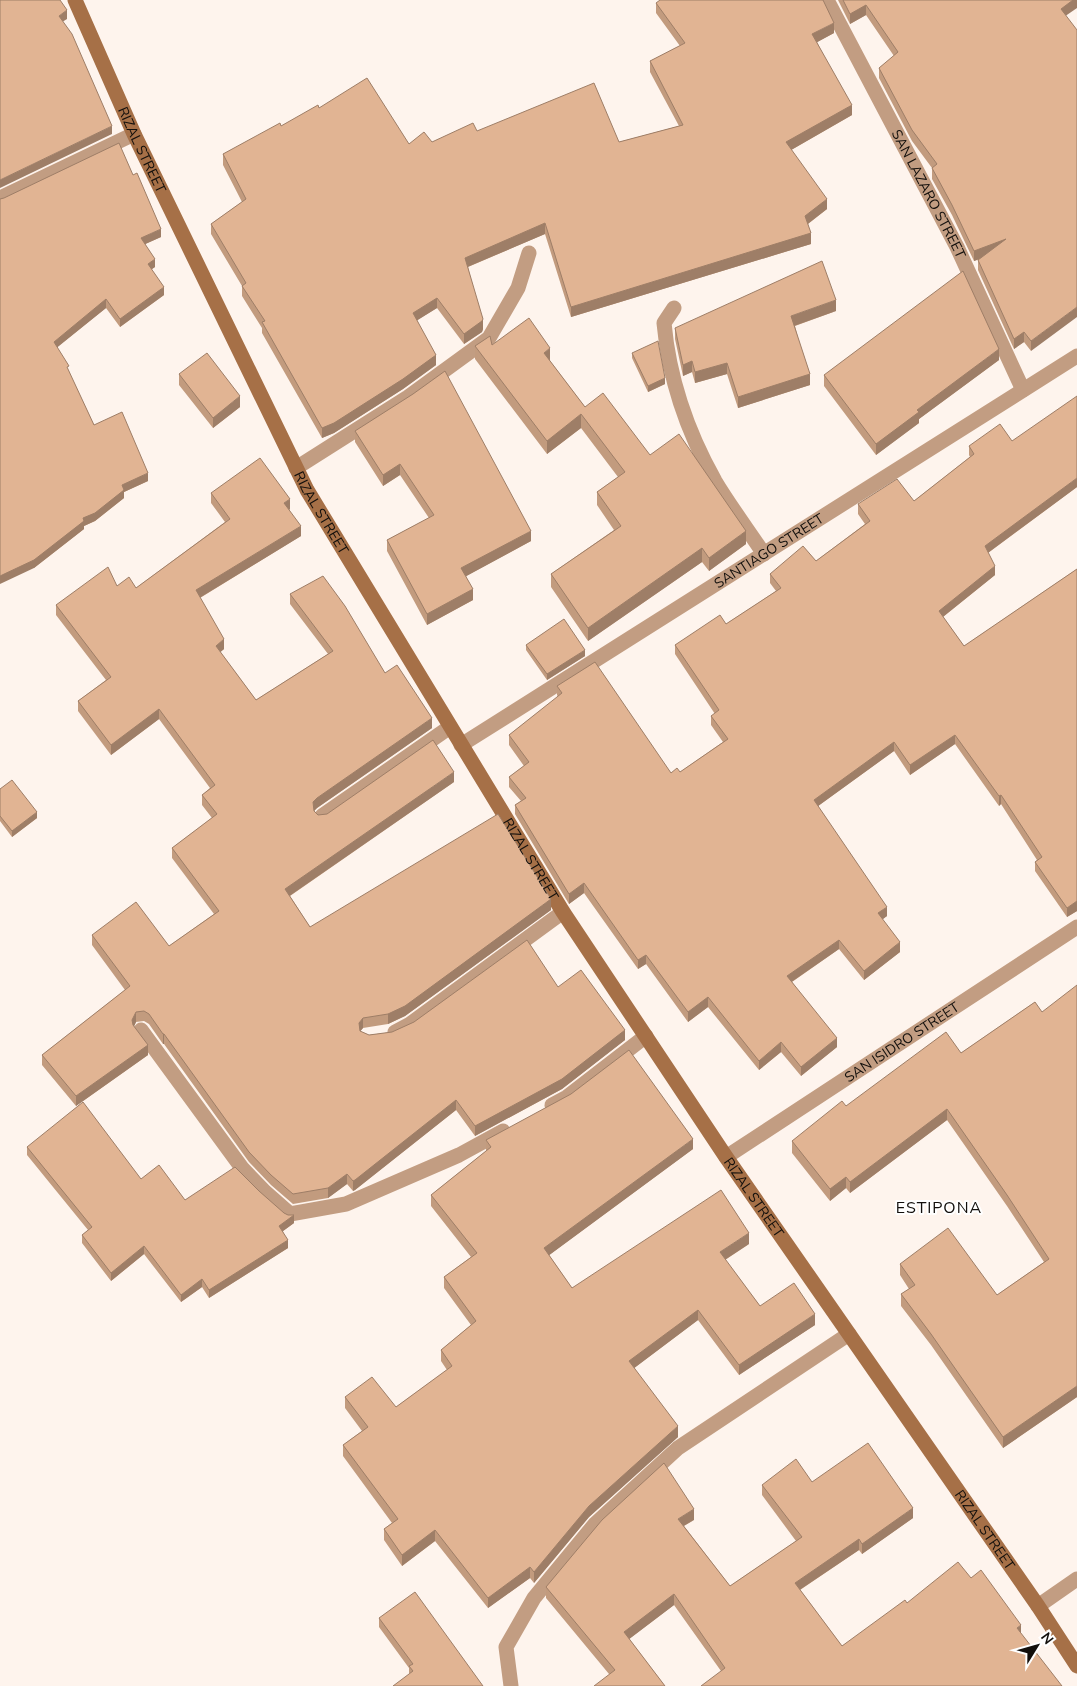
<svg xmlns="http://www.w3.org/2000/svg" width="1077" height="1686" viewBox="0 0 1077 1686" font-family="'Nunito Sans',sans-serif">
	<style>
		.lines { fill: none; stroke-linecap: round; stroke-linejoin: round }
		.minor { stroke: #c29d82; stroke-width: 15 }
		.secondary { stroke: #a67047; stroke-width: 15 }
		.wall { fill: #c29b7e }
		.shaded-wall { fill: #9e7e67 }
		.building { fill: #e1b493; stroke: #9e7e67 }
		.labels { text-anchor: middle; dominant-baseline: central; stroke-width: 4; stroke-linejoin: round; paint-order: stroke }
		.street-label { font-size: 14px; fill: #120f0c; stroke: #fff }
		.quarter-label { font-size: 16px; letter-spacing: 1px; fill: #120f0c; stroke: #fff }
	</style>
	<rect width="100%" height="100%" fill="#fef4ed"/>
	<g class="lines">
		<g class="minor">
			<path id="s1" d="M827,0L957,247L1023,390"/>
			<path d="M0,198L134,134"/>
			<path d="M674,308L664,323C669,378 688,433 715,481C730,506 748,530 764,554"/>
			<path d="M296,468L408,397L489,338L518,288L529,253"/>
			<path id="s2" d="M461,745L1077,356"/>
			<path d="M322,816L450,727"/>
			<path d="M141,1030L242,1168L265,1192L290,1214L346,1204L459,1155L503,1131"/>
			<path d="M395,1032L410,1024L563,912"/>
			<path d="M552,1105L567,1097L646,1036"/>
			<path id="s3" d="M726,1157L1077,927"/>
			<path d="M1038,1606L1077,1579"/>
			<path d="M511,1686L506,1647L534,1598L595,1524L678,1448L849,1334"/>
		</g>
		<path class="secondary" id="s4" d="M75,0L134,134L307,490L563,912L726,1157L1038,1606L1077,1666"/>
	</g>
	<path class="wall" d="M838,0H1077L1066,15L1031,351L1024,342L1014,349L978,270V260L980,259L974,261L952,215L932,179V168L912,141L879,78V68L894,56L866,15L850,24Z
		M656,3L834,33L817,42L852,115L791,150L827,209L808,224L811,244L571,317L545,234L468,267L483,329L482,332L464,344L437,308L417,320L436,365L403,389L334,433L322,438L262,333V328L242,296V286L211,234V224L242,202L223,165V154L319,108L409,144L432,142L477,131L619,142L679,126L650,72V61L680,46L656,13Z
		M0,199L161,237L145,244L155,267L151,269L164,295L120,327L106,308L57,347L94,425L148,481L124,492V498L95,521L84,526V529L34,568Z
		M836,311L795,326L810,385L738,408L727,374L695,383L692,372L683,376L675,339V328Z
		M492,345L550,361L585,407L650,455L746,544L709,571L702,562L588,641L551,587V574L614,530L597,505V492L618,477L581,428L547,454L475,359V346Z
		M632,353L665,384L648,392L632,358Z
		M999,360L919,419V423L876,455L824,386V375Z
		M179,374L240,407L213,428L179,385Z
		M355,431L531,541L466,576L473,600L427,625L387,551V540L429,518L400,475L383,486L355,442Z
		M1012,441L1077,487L988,553L995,575L943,617L964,646L1077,569V911L1067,917L1035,871V862L1037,860L1001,804L999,806L955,744L910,775L894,751L818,806L887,916L882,919L900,952L864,980L839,949L792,982L837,1047L801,1076L781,1052L759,1070L708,1007L688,1022L646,964L638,969L584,893L569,904L515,814V805L521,801L509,787V777L524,766L509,745V735L558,697L557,695V686L671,773L680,772L723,742L711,725V716L715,714L675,654V645L726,624L776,591L770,583V574L816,561L865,524L858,514V504L914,501L970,457L969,455V446Z
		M211,493L290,509L289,510L301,536L200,598L224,649L220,652L256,700L328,654L290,604V594L385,673L432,728L317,808L314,811L318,815L327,814L454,782L290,896L310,927L551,910L405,1016L388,1024L363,1028L360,1031L369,1035L392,1032L558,987L625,1040L562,1089L475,1136L456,1110L355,1190L353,1191L347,1184L328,1198L293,1204L271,1185L249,1162L164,1044H163L149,1024L144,1021L136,1022L134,1026L148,1055L76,1106L42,1065V1055L125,990L92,945V935L169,946L214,914L172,858V848L212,818L202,805V795L210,788L159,719L111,755L78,711V701L106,680L56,615V605L117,586L136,588L225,522L211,503Z
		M526,645L585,656L547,680L526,650Z
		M0,789L37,818L12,837L0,821Z
		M1035,1002L1077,1397L1003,1448L931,1345L901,1306V1294L909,1289L900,1275V1264L997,1295L1044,1262L1007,1206L947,1120L850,1193L846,1188L830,1201L792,1153V1141L846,1106L961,1053Z
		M486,1140L693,1149L549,1255L572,1288L749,1244L725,1260L760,1306L815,1325L739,1375L698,1320L634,1368L678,1437L589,1517L534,1583L530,1578L488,1608L435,1541L402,1566L384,1540V1529L392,1523L343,1456V1445L362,1431L345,1408V1397L396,1407L447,1370L441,1361V1350L471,1325L444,1288V1277L471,1257L431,1206V1195L486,1151Z
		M27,1147L141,1179L185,1200L259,1191L294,1223L283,1231L288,1248L209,1298L202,1287L181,1302L144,1254L111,1281L82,1243V1235L88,1230L27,1155Z
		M812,1482L913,1518L862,1554L859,1550L800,1590L842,1646L907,1603L971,1578L1021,1625L721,1671L674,1605L629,1639L665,1686L609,1674L546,1598V1587L694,1520L684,1526L730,1586L796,1541L762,1495V1485Z
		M379,1618L483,1686L409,1673V1668L379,1627Z"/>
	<path class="shaded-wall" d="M1073,0H1077V8L1061,19V9Z
		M866,5V15L850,24V14Z
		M67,10V19L59,24V16Z
		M834,23V33L812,45V34Z
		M852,105V115L786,153V142Z
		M112,126V134L0,188V180Z
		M827,199V209L805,226V216Z
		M545,223V234L465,268V258Z
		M161,229V237L141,246V238Z
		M811,233V244L571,317V307Z
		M1006,239V249L974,261V251Z
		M155,259V267L148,272V264Z
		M164,287V295L120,327V319Z
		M437,298V308L413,323V313Z
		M106,299V308L54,350V342Z
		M836,300V311L791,327V316Z
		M1077,307V317L1031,351V341Z
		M483,319V329L482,332L464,344V334Z
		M1024,332V342L1014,349V339Z
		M550,348V361L544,366V353Z
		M999,349V360L919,419V423L876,455V444L917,410Z
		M436,355V365L403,389L334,433L322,438V428Z
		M692,361V372L683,376V365Z
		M727,363V374L695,383V372Z
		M810,374V385L738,408V397Z
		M665,378V384L648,392V386Z
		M240,396V407L213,428V418Z
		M581,414V428L547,454V441Z
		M400,464V475L383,486V475Z
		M148,473V481L124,492V498L95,521L84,526V529L34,568L0,584V576L83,518L122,485Z
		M1077,478V487L985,555V546Z
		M290,499V509L284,513V503Z
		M301,526V536L196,600V590Z
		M531,531V541L461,579V568Z
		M746,531V544L709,571V558Z
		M702,548V562L588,641V628Z
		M995,566V575L939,620V611Z
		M473,589V600L427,625V614Z
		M224,639V649L216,656V646Z
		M585,650V656L547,680V674Z
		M159,709V719L111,755V745Z
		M432,718V728L317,808L313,812V802L317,798Z
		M955,735V744L910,775V765Z
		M894,742V751L814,809V800Z
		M454,772V782L285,899V889Z
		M1001,795V804L999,806V796Z
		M37,812V818L12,837V831Z
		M584,883V893L569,904V894Z
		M551,899V910L405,1016L388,1024V1014Z
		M1077,901V911L1067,917V908Z
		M887,907V916L878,923V913Z
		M839,940V949L787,985V976Z
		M900,942V952L864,980V971Z
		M646,955V964L638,969V960Z
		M708,997V1007L688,1022V1012Z
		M136,1012V1022L132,1031V1020Z
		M363,1018V1028L359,1033V1023Z
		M625,1030V1040L562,1089L475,1136V1126Z
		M163,1034H164V1044H163Z
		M837,1038V1047L801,1076V1067Z
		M781,1042V1052L759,1070V1061Z
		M148,1045V1055L76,1106V1096Z
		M456,1100V1110L355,1190L353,1191V1181Z
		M947,1109V1120L850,1193V1182Z
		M693,1139V1149L544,1259V1248Z
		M347,1174V1184L328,1198V1188Z
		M846,1177V1188L830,1201V1189Z
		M294,1215V1223L279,1234V1226Z
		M749,1233V1244L720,1263V1252Z
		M288,1240V1248L209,1298V1290Z
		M144,1246V1254L111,1281V1273Z
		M202,1279V1287L181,1302V1295Z
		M698,1310V1320L629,1372V1361Z
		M815,1314V1325L739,1375V1365Z
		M1077,1386V1397L1003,1448V1437Z
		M678,1426V1437L589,1517L534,1583V1572L589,1506Z
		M913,1508V1518L862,1554V1544Z
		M694,1509V1520L678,1529V1519Z
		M435,1530V1541L402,1566V1555Z
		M859,1539V1550L795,1593V1583Z
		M530,1567V1578L488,1608V1598Z
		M674,1594V1605L624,1643V1632Z
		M1021,1625V1636L1017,1628Z"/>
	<path class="building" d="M0,0H60L67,10L59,16L72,34L112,126L0,180Z
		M660,0H823L834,23L812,34L852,105L786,142L827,199L805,216L811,233L571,307L545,223L465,258L483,319L482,321L464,334L437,298L413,313L436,355L403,379L334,423L322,428L262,322L265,321L242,286L246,283L211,224L246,199L223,154L280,123L281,126L318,105L319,108L367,78L409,144L424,132L432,142L473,123L477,131L594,83L619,142L683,125L650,61L685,43L656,3Z
		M843,0H1073L1061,9L1077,30V307L1031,341L1024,332L1014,339L978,260L1006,239L974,251L952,205L932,168L937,164L912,130L879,68L898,52L866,5L850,14Z
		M119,143L133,175L137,173L161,229L141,238L155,259L148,264L164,287L120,319L106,299L54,342L69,366L67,367L94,425L122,412L148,473L122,485L124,490L95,513L83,518L84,521L34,560L0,576V199L4,198Z
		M822,261L836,300L791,316L810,374L738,397L727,363L695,372L692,361L683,365L675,328Z
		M963,271L999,349L917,410L919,412L876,444L824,375Z
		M529,318L550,348L544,353L585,407L603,393L650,455L679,434L746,531L709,558L702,548L588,628L551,574L621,526L597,492L625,472L581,414L547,441L475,346L490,336L492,345Z
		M658,341L665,378L648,386L632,353Z
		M207,353L240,396L213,418L179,374Z
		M445,371L531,531L461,568L473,589L427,614L387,540L434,515L400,464L383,475L355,431L413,394Z
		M1077,396V478L985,546L995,566L939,611L964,646L1077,569V901L1067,908L1035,862L1042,857L1001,795L999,796L955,735L910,765L894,742L814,800L887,907L878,913L900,942L864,971L839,940L787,976L837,1038L801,1067L781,1042L759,1061L708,997L688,1012L646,955L638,960L584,883L569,894L515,805L526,798L509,777L529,762L509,735L562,693L557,686L595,662L671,773L677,768L680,772L728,739L711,716L719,710L675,645L720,615L726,624L781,588L770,574L803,546L816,561L870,521L858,504L897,479L914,501L974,454L969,446L1000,424L1012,441Z
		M260,458L290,499L284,503L301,526L196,590L224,639L216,646L256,700L333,651L290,594L323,576L345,606L385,673L397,665L432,718L317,798L313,802L314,811L318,815L327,814L433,740L454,772L285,889L310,927L498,814L551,899L405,1006L388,1014L363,1018L359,1023L360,1031L369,1035L392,1032L414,1022L527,940L558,987L581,970L625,1030L562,1079L475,1126L456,1100L355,1180L353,1181L347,1174L328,1188L293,1194L271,1175L249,1152L164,1034H163L149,1014L144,1011L136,1012L132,1020L133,1025L148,1045L76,1096L42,1055L130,986L92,935L136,902L169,946L219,911L172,848L217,814L202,795L215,785L159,709L111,745L78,701L111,677L56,605L108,567L117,586L129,577L136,588L230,519L211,493Z
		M564,619L585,650L547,674L526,645Z
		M12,780L37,812L12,831L0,816V789Z
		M1077,985V1386L1003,1437L931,1334L901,1294L915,1285L900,1264L948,1228L997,1295L1049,1259L1007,1195L947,1109L850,1182L846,1177L830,1189L792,1141L842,1101L846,1106L946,1032L961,1053L1035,1002L1042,1012Z
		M629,1050L693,1139L544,1248L572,1288L721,1190L749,1233L720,1252L760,1306L794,1283L815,1314L739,1365L698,1310L629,1361L678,1426L589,1506L534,1572L530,1567L488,1598L435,1530L402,1555L384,1529L398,1519L343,1445L368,1427L345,1397L372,1377L396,1407L452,1366L441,1350L476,1321L444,1277L477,1253L431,1195L491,1147L486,1140L571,1094Z
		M83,1102L141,1179L159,1165L185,1200L235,1167L259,1191L284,1213L288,1215H294L279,1226L288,1240L209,1290L202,1279L181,1295L144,1246L111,1273L82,1235L92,1227L27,1147Z
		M868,1443L913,1508L862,1544L859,1539L795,1583L842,1646L905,1600L907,1603L958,1562L971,1578L981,1570L1021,1625L1017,1628L1062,1686H701L725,1668L674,1594L624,1632L665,1686H594L615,1670L546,1587L602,1520L664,1463L694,1509L678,1519L730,1586L802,1537L762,1485L796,1459L812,1482Z
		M415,1592L483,1686H393L413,1671L409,1666L413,1664L379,1618Z"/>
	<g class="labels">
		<g class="street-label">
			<text stroke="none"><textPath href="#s4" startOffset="164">RIZAL STREET</textPath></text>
			<text stroke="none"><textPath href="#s1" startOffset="219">SAN LAZARO STREET</textPath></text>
			<text stroke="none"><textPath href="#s4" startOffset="569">RIZAL STREET</textPath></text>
			<text stroke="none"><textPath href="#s2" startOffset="364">SANTIAGO STREET</textPath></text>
			<text stroke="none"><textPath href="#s4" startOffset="974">RIZAL STREET</textPath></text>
			<text stroke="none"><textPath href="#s3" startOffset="210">SAN ISIDRO STREET</textPath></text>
			<text stroke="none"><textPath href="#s4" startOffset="1379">RIZAL STREET</textPath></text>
			<text stroke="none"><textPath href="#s4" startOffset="1784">RIZAL STREET</textPath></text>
		</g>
		<g class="quarter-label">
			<text x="939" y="1208">ESTIPONA</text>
		</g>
	</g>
	<g transform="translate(1037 1646) rotate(53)" stroke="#ffffff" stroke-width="4" paint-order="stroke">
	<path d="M0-4L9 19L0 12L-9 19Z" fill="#120f0c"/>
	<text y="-8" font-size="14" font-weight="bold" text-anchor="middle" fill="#120f0c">N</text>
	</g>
</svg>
